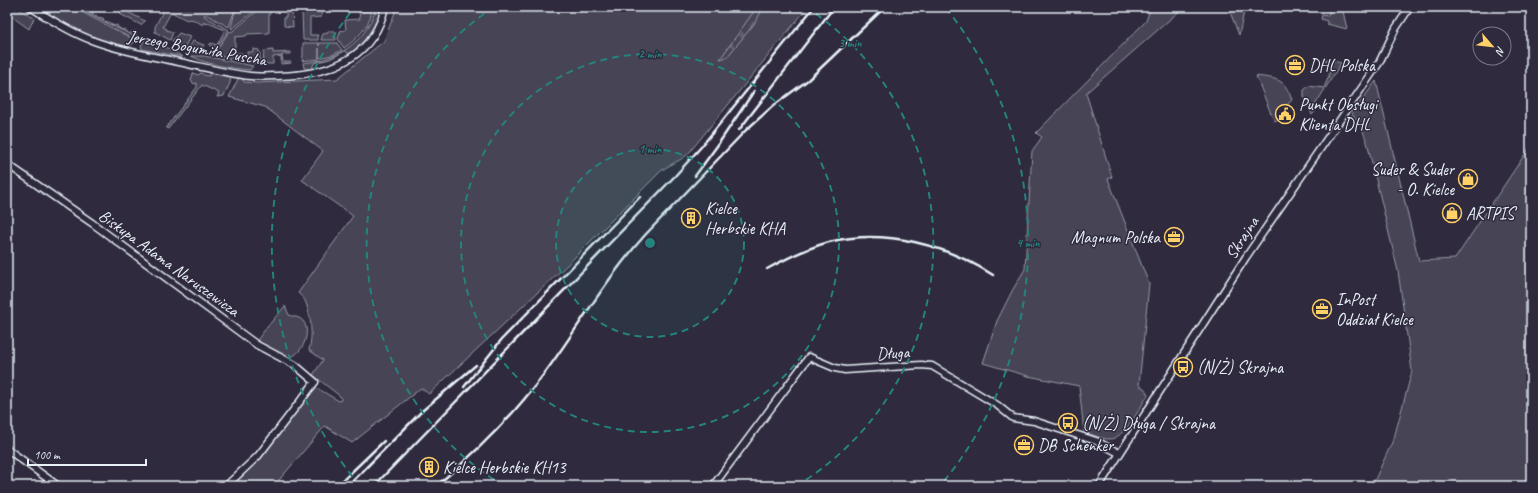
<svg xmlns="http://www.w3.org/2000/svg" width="1538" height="493" viewBox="0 0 1538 493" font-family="Caveat,sans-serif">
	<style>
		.grass { fill: #464455; stroke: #979aa6 }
		.forest { fill: url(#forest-firs); stroke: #979aa6 }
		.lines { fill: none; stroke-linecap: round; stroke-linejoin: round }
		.minor-casing { stroke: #e8f1f8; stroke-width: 9 }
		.minor { stroke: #2f2a3d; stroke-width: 6 }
		.rail { stroke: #e8f1f8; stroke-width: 2.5 }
		.ring { fill: none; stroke: #25827c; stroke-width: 2; stroke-dasharray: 7 5 }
		.labels { text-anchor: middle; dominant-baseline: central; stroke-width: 3; stroke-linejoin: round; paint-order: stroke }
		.street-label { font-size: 17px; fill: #e8f1f8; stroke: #2f2a3d }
		.poi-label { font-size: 17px; fill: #e8f1f8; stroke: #2f2a3d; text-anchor: start }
		.centre { fill: #25827c; stroke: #2f2a3d; stroke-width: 2 }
		.ring-label { font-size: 12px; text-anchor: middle; font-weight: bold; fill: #25827c; stroke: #2f2a3d; stroke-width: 3; stroke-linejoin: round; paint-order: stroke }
	</style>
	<defs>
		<pattern id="forest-firs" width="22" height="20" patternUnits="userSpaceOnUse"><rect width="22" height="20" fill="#464455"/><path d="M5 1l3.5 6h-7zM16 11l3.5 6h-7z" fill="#615f6e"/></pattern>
	</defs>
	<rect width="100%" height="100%" fill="#2f2a3d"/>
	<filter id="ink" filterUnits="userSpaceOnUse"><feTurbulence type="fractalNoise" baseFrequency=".025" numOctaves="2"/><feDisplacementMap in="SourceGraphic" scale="8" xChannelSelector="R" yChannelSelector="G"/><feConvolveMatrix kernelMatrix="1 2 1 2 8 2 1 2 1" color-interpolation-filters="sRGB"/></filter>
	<g filter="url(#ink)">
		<path class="grass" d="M7,7H16L34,18L29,29L7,13Z
			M38,7H72L135,40V42L130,46H125C93,41 65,24 38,7Z
			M74,7L91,8L93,10V16L96,15L97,17L103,18L104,21L109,22L114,26L117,25L118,28H120L121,30L124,29L128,34L135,31L137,38Z
			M165,7H232L234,12L229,27L205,14L204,16L229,30L216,48L209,45L211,43L217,45L225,30L208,23L207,24L204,22L203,25L192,19L191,20L188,19L187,20L171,12L163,27L167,29L166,30L173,32L170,40L155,32V27Z
			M262,7H270L271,13H269V33L247,34L246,36L235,37V53H242L243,56V61L213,55L229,32L233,31Z
			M397,7H808L688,154C680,161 671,164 662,170L567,265L429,394L421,388L352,443L325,426L274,486H232L259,460L315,387L339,401L341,400V397L313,375L323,360L309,350C313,336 311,317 306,303C305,299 301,296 298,293L353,216L302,180L323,151L265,107L229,97L238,79L242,77L244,82L257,83L337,79L384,41Z
			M1151,7H1184L1086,93L1112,177L1108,179L1149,284L1139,385L1145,389L1148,395C1140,407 1124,440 1109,439C1101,439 1091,434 1084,432L1079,386L1028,376L983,363L997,321L1012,291L1025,269L1032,151L1042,137L1036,133L1146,21Z
			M1228,7H1245L1239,35Z
			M1330,7H1342L1347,29L1327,24V21L1321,19L1322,15L1328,16Z
			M122,9L145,21L141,25L120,14Z
			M257,9L232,29L231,28L235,11Z
			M288,10H292L293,27L284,26V17H286V11Z
			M375,10H380C375,28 364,43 350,54L345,51L330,59L314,63L312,69L304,68L303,63C336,60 365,44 375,10Z
			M322,11L321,17L310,18V35H318V40H303L302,12Z
			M372,11C368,28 358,38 344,48L338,39L339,35L340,34V31L346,30L345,20L360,19L359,12Z
			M328,31H335L336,40H321L323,34L328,33Z
			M179,33L190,37L184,48L172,41Z
			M146,39H151L183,57L142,49L141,45Z
			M193,41L204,45L199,53H192L187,50Z
			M303,43H319V46V43H337L342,50L332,55L319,58V48V59L302,61L303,55Z
			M253,49L259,50V53H260V64L247,62V52H253Z
			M273,50V53L291,52V54H284L282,55L283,62H291V63L281,64V56L273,57V64H263L264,51Z
			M191,56H205L253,66L250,70C231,68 208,65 191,56Z
			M1327,59L1341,63L1312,110L1315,112L1312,115L1304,96V90L1309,86L1324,88L1328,78L1332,63L1323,60Z
			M211,71L231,76L230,83L224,96L217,97L219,93L202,85L168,129L166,128L197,87V83L194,84L191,81L193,73L198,75L201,73L204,75L209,76Z
			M1256,76C1278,79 1284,78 1292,100L1287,105L1277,110L1280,119L1274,121Z
			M1376,81L1419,261L1455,259L1531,145V485L1527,486H1372L1394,438L1412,371L1398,271L1367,142L1361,126L1352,114Z
			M285,306L289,315C294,317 300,317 303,321C312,331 302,358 287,357C279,356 265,345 257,341C259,336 279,313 285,306Z"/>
		<path class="forest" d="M757,7H764L754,24L727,57L720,59Z"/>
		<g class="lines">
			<g class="minor-casing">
				<path id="minor" d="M30,7C50,19 71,33 94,41C121,51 150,56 179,62C203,67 226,73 250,76C259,77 269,76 278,76C326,75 373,60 385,7
					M7,164L92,223L257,345L295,365L315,382L258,456L226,486
					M7,449L58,486
					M713,486L809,357L835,368L845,370L921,365L932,366L997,405L1013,418L1034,421L1096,441L1119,453
					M1099,486L1246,257L1379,63L1396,28L1410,7"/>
			</g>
			<use href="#minor" class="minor"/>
			<path class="rail" d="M739,130L834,7
				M695,176L717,146L754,91
				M767,269C787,258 807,248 829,242C885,228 946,245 993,275
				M464,387L502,339L640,197
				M337,486L384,441
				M348,486L422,411L476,365
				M374,486L675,176L701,147L814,7
				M436,486C476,453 513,416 544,374C578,328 607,277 646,234L746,130L773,106L808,80L885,7"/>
		</g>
	</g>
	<circle cx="650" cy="243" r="94" fill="#25827c" fill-opacity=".12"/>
	<g class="ring">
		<circle cx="650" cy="243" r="94"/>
		<circle cx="650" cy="243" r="189"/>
		<path d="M504 486A283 283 0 0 1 494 7M806 7A283 283 0 0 1 796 486"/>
		<path d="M360 486A378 378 0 0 1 354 8M946 8A378 378 0 0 1 940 486"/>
	</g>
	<defs>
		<g id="office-ring" transform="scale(1)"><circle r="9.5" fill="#2f2a3d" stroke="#ffd166" stroke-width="1.5"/><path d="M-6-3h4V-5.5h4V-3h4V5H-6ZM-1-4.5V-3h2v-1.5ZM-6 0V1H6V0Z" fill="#ffd166"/></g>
		<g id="civic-ring" transform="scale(1)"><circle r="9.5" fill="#2f2a3d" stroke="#ffd166" stroke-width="1.5"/><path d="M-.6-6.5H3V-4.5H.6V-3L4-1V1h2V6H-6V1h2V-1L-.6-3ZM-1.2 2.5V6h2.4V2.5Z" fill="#ffd166"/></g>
		<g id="shop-ring" transform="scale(1)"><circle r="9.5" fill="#2f2a3d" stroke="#ffd166" stroke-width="1.5"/><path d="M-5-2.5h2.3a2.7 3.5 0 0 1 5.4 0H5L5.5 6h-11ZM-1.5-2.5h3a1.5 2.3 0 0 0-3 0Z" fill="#ffd166"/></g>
		<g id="building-ring" transform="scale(1)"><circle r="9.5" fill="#2f2a3d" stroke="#ffd166" stroke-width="1.5"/><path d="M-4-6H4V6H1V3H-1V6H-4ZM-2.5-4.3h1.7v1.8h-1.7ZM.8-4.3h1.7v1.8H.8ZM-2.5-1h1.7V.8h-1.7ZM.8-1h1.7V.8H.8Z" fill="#ffd166"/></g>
		<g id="bus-ring" transform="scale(1)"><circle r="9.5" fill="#2f2a3d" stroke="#ffd166" stroke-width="1.5"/><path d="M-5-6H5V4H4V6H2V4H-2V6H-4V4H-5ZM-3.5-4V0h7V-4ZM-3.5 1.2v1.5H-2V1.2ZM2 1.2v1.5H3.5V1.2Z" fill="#ffd166"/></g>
	</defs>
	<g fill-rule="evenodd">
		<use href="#office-ring" x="1295" y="65"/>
		<use href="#civic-ring" x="1285" y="114"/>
		<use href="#shop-ring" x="1468" y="179"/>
		<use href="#shop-ring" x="1452" y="213"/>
		<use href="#building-ring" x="691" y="218"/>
		<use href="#office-ring" x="1174" y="237"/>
		<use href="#office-ring" x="1322" y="309"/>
		<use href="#bus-ring" x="1183" y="367"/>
		<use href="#bus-ring" x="1068" y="423"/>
		<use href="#office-ring" x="1024" y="445"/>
		<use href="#building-ring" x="429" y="467"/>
	</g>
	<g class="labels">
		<g class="street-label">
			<text transform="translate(197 48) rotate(10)">Jerzego Bogumiła Puscha</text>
			<text transform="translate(1242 238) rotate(-57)">Skrajna</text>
			<text transform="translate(169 263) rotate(36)">Biskupa Adama Naruszewicza</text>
			<text transform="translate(893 353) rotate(-3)">Długa</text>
		</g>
		<g class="poi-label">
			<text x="1309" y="65">DHL Polska</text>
			<text x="1299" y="104">Punkt Obsługi<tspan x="1299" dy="20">Klienta DHL</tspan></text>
			<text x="1454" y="169" text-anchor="end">Suder &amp; Suder<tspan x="1454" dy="20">- O. Kielce</tspan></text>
			<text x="705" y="208">Kielce<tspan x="705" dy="20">Herbskie KHA</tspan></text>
			<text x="1466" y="213">ARTPIS</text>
			<text x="1160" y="237" text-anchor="end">Magnum Polska</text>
			<text x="1336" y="299">InPost<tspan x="1336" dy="20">Oddział Kielce</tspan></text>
			<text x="1197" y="367">(N/Ż) Skrajna</text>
			<text x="1082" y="423">(N/Ż) Długa / Skrajna</text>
			<text x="1038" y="445">DB Schenker</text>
			<text x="443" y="467">Kielce Herbskie KH13</text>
		</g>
	</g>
	<circle cx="650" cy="243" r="6" class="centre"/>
	<g class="ring-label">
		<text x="850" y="47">3 min</text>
		<text x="650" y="58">2 min</text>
		<text x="650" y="153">1 min</text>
		<text x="1028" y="247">4 min</text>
	</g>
	<rect width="1538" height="493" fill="none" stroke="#2f2a3d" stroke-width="24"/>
	<rect x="12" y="12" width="1514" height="469" fill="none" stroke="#e8f1f8" stroke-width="1.5" filter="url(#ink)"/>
	<g transform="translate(1492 46) rotate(118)"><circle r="19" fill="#2f2a3d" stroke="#797a88"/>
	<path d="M0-3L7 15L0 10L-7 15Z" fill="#ffd166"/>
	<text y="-6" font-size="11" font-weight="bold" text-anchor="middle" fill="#e8f1f8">N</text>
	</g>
	<path d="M28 459v6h118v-6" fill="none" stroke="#e8f1f8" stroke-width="2"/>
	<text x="34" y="459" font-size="12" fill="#e8f1f8" stroke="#2f2a3d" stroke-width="3" paint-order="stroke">100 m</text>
</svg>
